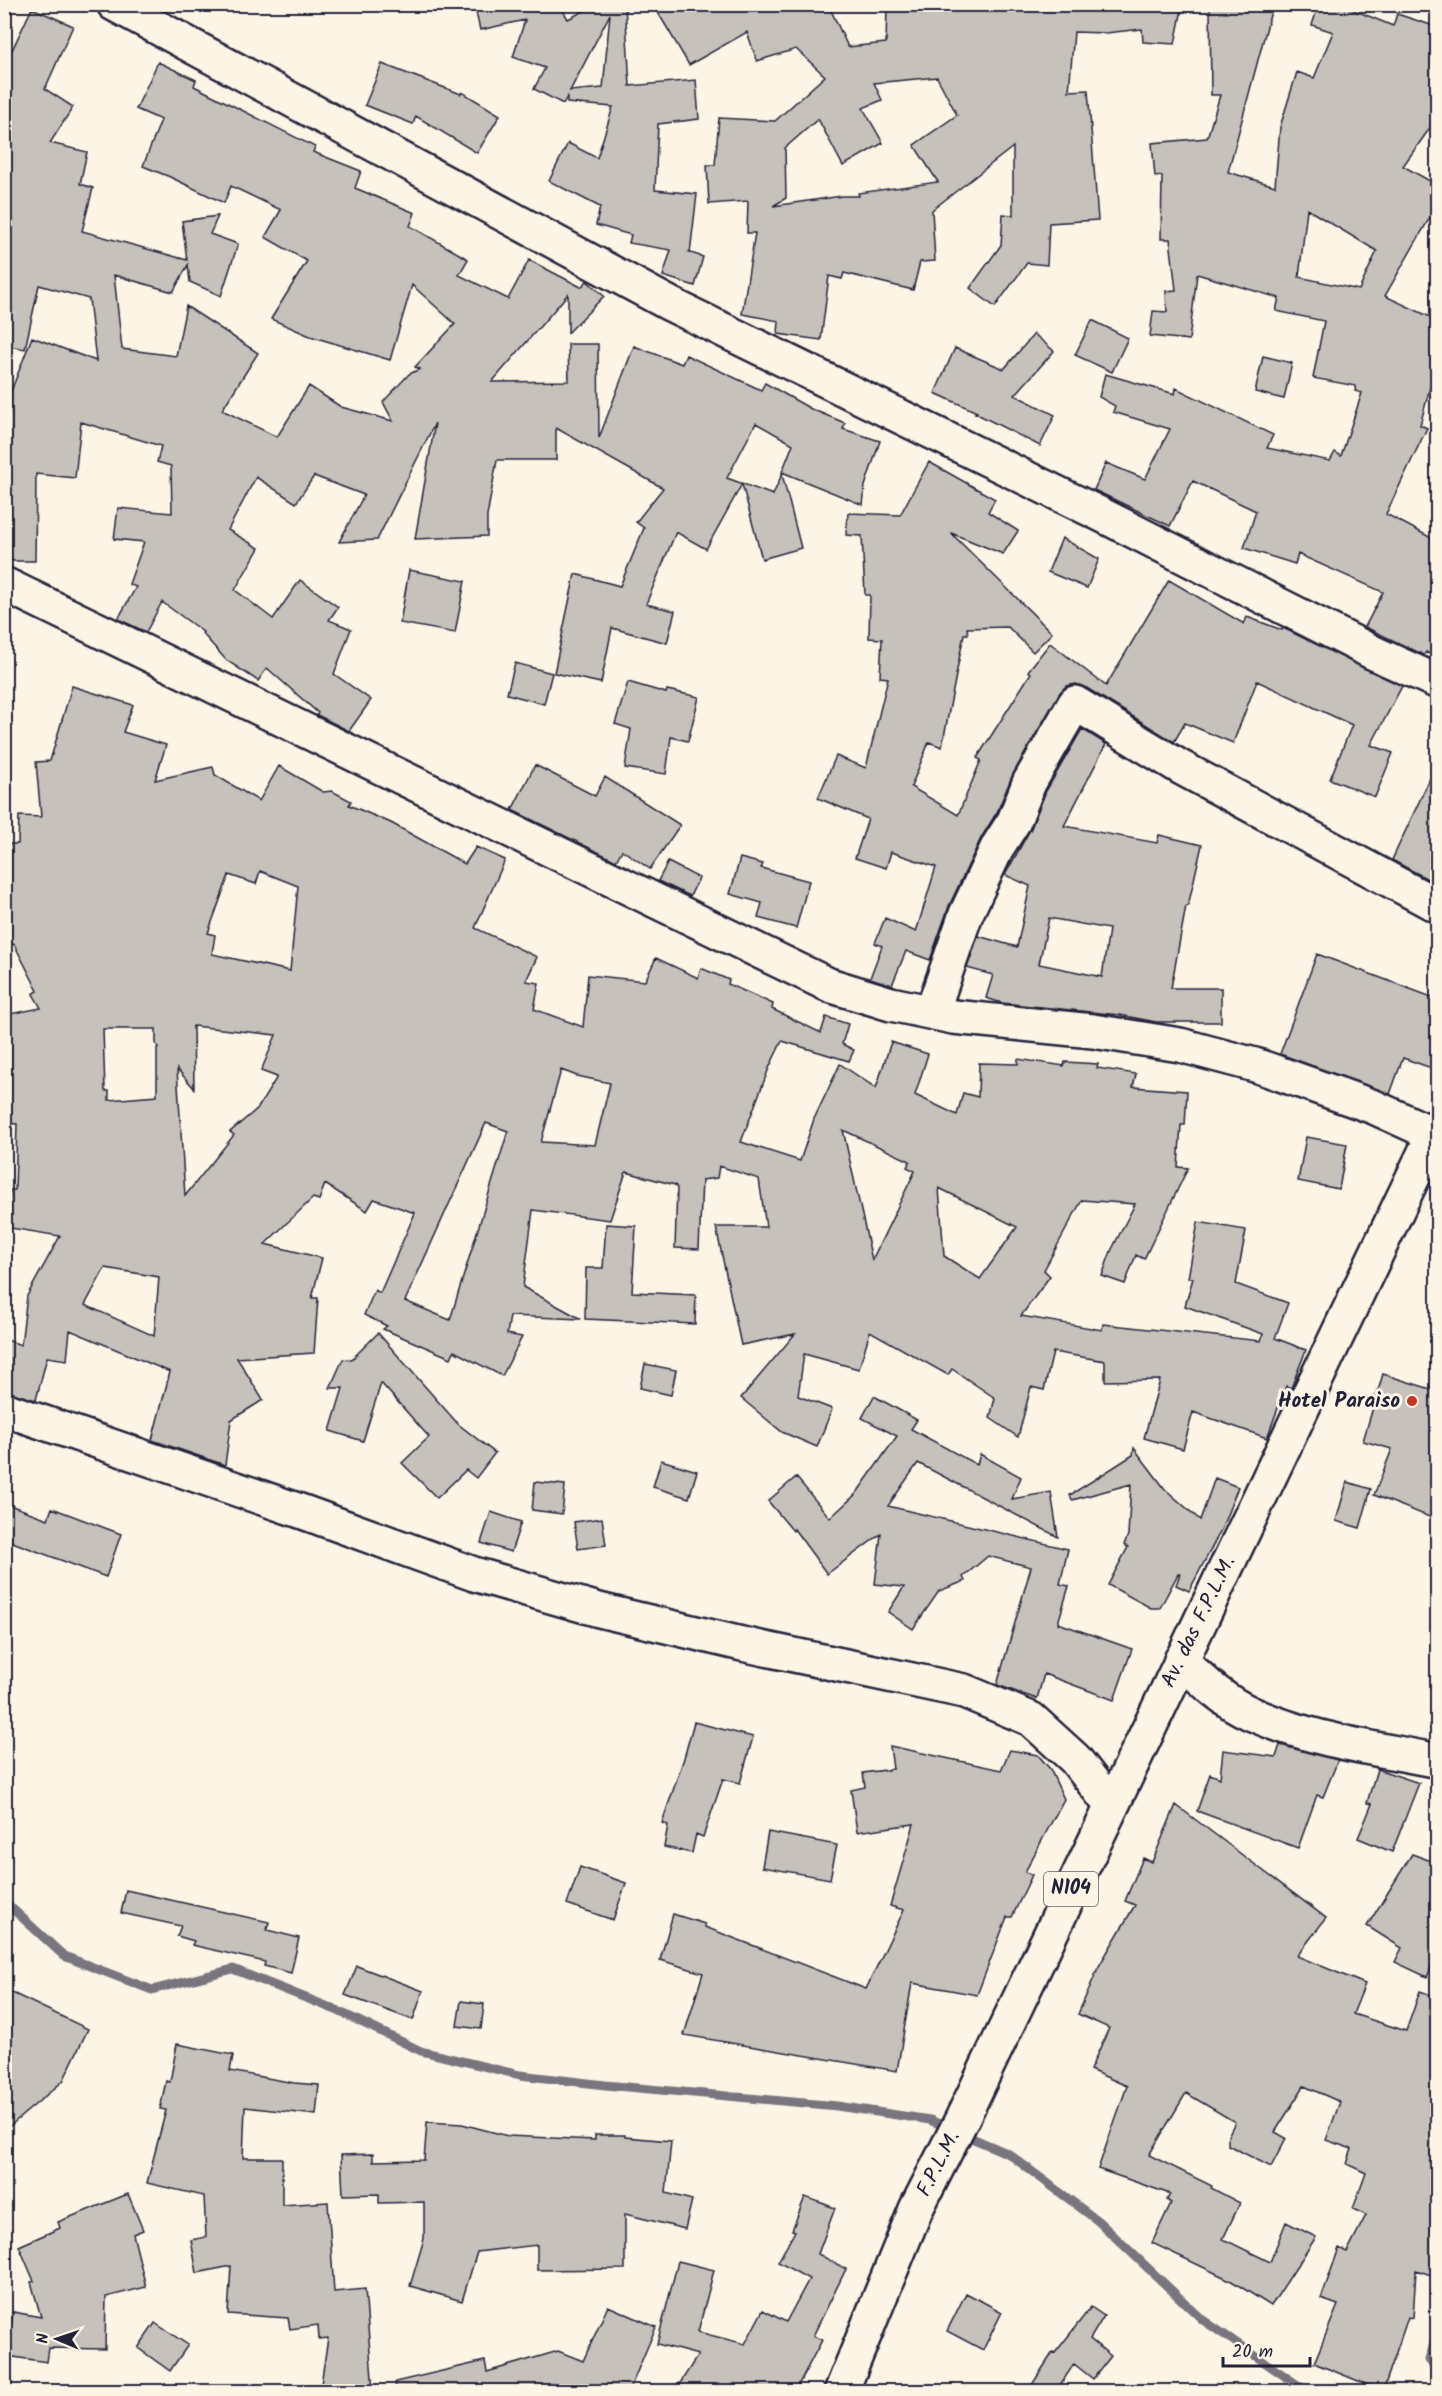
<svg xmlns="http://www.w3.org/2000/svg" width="1442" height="2396" viewBox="0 0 1442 2396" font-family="Kalam,sans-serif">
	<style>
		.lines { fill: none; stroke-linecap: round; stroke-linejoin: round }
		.stream { stroke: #78757e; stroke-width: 9 }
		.building { fill: #c6c1bb; stroke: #22223b; stroke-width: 1.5; fill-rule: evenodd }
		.minor-casing { stroke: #22223b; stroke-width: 38 }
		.major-casing { stroke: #22223b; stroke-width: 38 }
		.minor { stroke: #fcf5e5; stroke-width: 33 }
		.major { stroke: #fcf5e5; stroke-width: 33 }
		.poi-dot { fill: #c8321e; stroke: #fcf5e5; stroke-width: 2 }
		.labels { text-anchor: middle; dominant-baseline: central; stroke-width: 6; stroke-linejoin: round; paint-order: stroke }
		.shield { fill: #fcf5e5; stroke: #63616e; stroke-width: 1.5 }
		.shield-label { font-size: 20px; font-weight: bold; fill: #22223b }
		.poi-label { font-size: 21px; font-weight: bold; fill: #22223b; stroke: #fcf5e5; text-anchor: end }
		.street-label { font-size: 21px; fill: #22223b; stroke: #fcf5e5 }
	</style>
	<rect width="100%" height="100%" fill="#fcf5e5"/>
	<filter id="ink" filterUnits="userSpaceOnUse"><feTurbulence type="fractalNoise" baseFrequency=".0167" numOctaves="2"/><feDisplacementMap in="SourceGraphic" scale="12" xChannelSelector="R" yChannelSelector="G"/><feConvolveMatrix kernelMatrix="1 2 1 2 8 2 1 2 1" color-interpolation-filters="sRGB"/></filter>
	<g filter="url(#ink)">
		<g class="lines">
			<path class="stream" d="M4,1901L64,1956L152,1990L233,1969L336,2010L421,2051L520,2075L605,2085L837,2106L930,2120L1009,2154L1098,2221L1203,2320L1308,2392
				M1438,2331L1429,2360L1438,2371"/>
		</g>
		<path class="building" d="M490,4H559L568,19L598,4H625L630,86L696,80L699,119L658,124L655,190L697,194L690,253L688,252L703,257L695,286L663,276L671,250L629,243L631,235L596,225L600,207L549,181L568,143L597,158L613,107L567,103V97L563,104L534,89L545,68L513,57L525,20L480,30L475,8ZM610,14L603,88L570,91Z
			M653,4H828L848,47L886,43L887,7L922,8V5L950,4H1183L1175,44L1143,42L1142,29L1106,33L1074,32L1069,91L1088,90L1098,220L1049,223L1047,265L1027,263L995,307L970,288L1001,245L1003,214L1013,215V147L932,210L935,261L920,262L913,290L844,273L842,279L829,276L821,340L778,334L779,321L742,314L755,233H747L748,201L709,204L707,165H715L719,118L775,121L825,76L796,49L757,61L747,32L689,65ZM937,77L957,115L914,145L938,182L858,193L859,196H842L773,206L786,198L785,148L818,119L843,166L883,143L863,108L882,100L874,83Z
			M1210,4H1273L1228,172L1275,186L1280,127L1297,72L1314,78L1333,32L1312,25L1319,4H1339L1393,26L1397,14L1437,27V131L1430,128L1403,166L1437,185V205L1385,296L1437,320V361L1420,425L1427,428L1386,514L1437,541V658L1426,652L1424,655L1365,627L1383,592L1298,554L1295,564L1244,548L1256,511L1193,481L1170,526L1094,490L1106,463L1145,479L1170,429L1113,412L1115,406L1099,397L1105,374L1175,394L1176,388L1273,435L1267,448L1330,461L1335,452L1341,456L1362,393L1355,391L1356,386L1313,378L1324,321L1276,311L1279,298L1197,274L1189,340L1150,336L1153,311L1167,312L1166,291L1176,290L1170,239H1161L1162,176L1155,177L1152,143L1207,138L1220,95H1211ZM1307,209L1377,251L1359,290L1299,277Z
			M32,8L73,26L45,89L73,107L50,143L87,152L80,184L93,188L82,231L187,260L182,221L218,216L210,234L238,244L221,296L190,282L188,265L173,292L114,275L122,349L176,356L186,306L258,353L222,410L277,437L309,386L341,407L393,421L383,402L409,374L420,369L415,367L455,324L412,285L390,360L310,336L271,319L307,261L265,237L281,210L231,186L224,203L170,177L143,166L161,120L136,109L158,62L196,80L194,86L315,147L313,152L361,171L355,188L415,213L410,226L468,259L459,275L508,299L529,260L581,287L587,281L604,296L568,333V294L492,382L569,381L568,344H598L599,438L634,346L682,364L686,355L761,390L765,383L811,409L845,423L843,429L880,441L865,486L863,505L782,472L793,444L756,423L727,478L773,495L782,474L801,548L762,559L742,484L706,549L676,532L646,604L675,611L667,643L612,628L601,683L554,673L575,574L620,586L644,528L636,522L663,488L556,428V460H497L487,516V536L415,539L435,423L377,540L339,542L364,495L314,476L296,503L256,477L228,530L259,548L235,590L273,619L300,580L338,607L329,620L351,629L334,674L371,700L349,731L317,715L318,713L267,668L258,681L226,660L202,633L203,632L162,602L146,632L118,619L136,587L129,584L144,542L114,539L118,508L172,513L171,466L157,462L161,446L81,422L75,478L36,474L35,561H4V477H10L8,432H4V393L10,394L32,337L96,361L89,299L39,285L25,349L4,345V67Z
			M382,64L461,94L462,92L500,115L477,153L416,116L413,124L365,105Z
			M1092,320L1128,338L1112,372L1075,355Z
			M1034,334L1054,351L1015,395L1055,415L1040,446L975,413L977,412L935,393L955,348L1004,369Z
			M1263,356L1292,363L1284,399L1255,392Z
			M929,462L995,499L988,512L1018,531L1003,554L951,533L1052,633L1033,652L1008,627L967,628L968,634H964L942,747L929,742L911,787L958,815L981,760L977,758L1031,673L1028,671L1050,643L1106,686L1169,580L1244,624L1247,617L1282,630L1283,628L1402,686L1371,745L1393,753L1375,797L1330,779L1352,725L1257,681L1233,743L1185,723L1174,742L1085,687L1076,684L1066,686L1059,694L1013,774L997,812L981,838L949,906L930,960L906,951L892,985L870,978L882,946L875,943L885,918L916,932L936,867L891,852L886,868L855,858L868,819L818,798L836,756L866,768L888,678L880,677L882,639L869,638L870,595H865L862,536L846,535L848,513L900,515Z
			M1062,538L1099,559L1087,588L1048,572Z
			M409,570L465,581L455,633L400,623Z
			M515,663L552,673L544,704L507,694Z
			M628,682L666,693L667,690L699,697L688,741L671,737L666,774L625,768L631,729L615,724Z
			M72,686L133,705L123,732L166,745L155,780L213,767L215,775L259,801L279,766L323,792L332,791L351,801L349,805L391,823L465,864L476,847L505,860L475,928L537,957L526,981L539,983L534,1009L583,1027L588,975L645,981L656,958L698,978L701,968L729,980L728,984L773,1004L772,1009L821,1033L826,1017L848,1024L842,1044L854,1050L849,1061L782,1041L769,1068L741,1142L800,1161L814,1119L840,1064L876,1088L891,1042L928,1054L915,1095L957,1115L963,1093L978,1097L979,1063L1018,1064V1059L1064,1066L1065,1062L1098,1064L1097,1068L1136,1074L1133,1087L1187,1091L1185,1125H1181L1178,1167L1188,1168L1144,1259L1136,1255L1125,1284L1102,1276L1111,1251L1135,1204L1082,1200L1044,1270L1050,1276L1021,1316L1102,1330L1103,1324L1261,1341L1263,1334L1185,1306L1193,1278H1188L1198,1222L1246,1230L1236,1284L1288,1303L1275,1338L1306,1350L1291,1388L1286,1386L1267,1438L1193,1412L1183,1449L1144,1438L1160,1380L1105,1381V1361L1053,1352L1044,1390L1031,1387L1018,1437L990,1418L995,1398L952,1369L948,1375L870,1331L859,1369L804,1354L798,1396L832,1409L817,1447L782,1432L741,1398L795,1334L741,1345L716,1227H766L759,1179L719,1166L717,1178L702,1180L699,1249L675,1248L677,1188L675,1185L626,1172L610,1220L533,1210L523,1287L581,1319L510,1316L507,1334L522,1337L502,1376L454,1351L451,1358L383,1329L387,1326L364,1315L375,1290L380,1293L415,1213L374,1199L367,1211L325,1184L319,1200L313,1198L265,1244L322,1258L312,1298H318L314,1353L237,1358L263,1400L231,1420L225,1465L152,1440L170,1372L70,1330L67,1360L47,1357L36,1400L4,1391V1339L21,1345L27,1296L60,1236L4,1227L10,1190H15L17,1124L4,1123V1015L41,1008L33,994L38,991L14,944L4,945V844H18L19,816L41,817L36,762L50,761ZM260,871L298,886L290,971L212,954L215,935L208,933L229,875L256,884ZM193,1026L276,1035L261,1071L277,1077L258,1108L230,1132L234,1135L185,1196L177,1069L194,1088ZM103,1029H156V1044L159,1048H157V1096L109,1100V1091H105ZM561,1070L577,1076L610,1083L595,1145L541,1142ZM486,1123L508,1131L450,1320L405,1301ZM843,1130L910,1161L907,1167L915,1171L872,1260ZM939,1188L1017,1227L980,1279L944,1256ZM105,1268L159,1277L154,1336L85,1305Z
			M1082,729L1106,744L1064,826L1157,843L1159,835L1202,845L1188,906H1186L1171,988H1221V1022H1156L1120,1015L1002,1003L986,998L993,975L967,968L978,936L1017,947L1030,886L1005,875L1031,828L1046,791ZM1049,918L1109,929L1102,977L1039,964Z
			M1437,763V884L1392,860Z
			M535,765L595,796L605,777L680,825L650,869L622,850L616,861L512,810Z
			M740,858L763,864L761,868L809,881L796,928L758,918L762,903L730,894Z
			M668,862L699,878L690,896L658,881Z
			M1317,954L1437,999V1070L1403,1058L1390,1094L1280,1054Z
			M1306,1137L1347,1144L1339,1189L1298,1181Z
			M606,1224L636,1226L632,1292L696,1295L695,1324L585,1319L586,1268H603Z
			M378,1333L458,1424L495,1453L476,1478L466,1470L437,1498L402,1463L429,1437L381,1383L363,1441L330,1431L343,1388H330L343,1359L351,1360Z
			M645,1364L676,1370L671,1395L640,1388Z
			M1383,1374L1437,1391V1520L1374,1495L1392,1449L1363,1441Z
			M874,1396L917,1420L911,1429L977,1465L980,1454L1021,1477L1012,1499L1051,1492L1058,1537L918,1463L888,1506L1068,1549L1060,1584L1069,1586L1058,1623L1132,1649L1114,1700L1044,1674L1037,1699L997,1685L1031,1567L988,1556L963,1577L965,1581L939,1591L913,1629L888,1612L904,1587L875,1584L881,1534L827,1574L794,1529L793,1531L768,1501L796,1477L830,1518L856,1494L897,1436L862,1418Z
			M1134,1448L1165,1489L1200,1520L1215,1478L1238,1487L1221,1530L1189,1591L1176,1585L1180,1574H1178L1160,1608H1151L1108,1585L1128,1547L1124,1545L1128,1535L1131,1484L1072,1500L1070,1495L1133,1455Z
			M661,1460L697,1471L689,1498L653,1487Z
			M535,1482L565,1485L562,1514L532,1510Z
			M1347,1482L1371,1489L1360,1528L1336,1521Z
			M4,1503L48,1519L52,1508L121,1534L106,1577L4,1539Z
			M491,1512L521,1522L511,1552L481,1543Z
			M602,1518L606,1545L578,1549L574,1522Z
			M694,1722L753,1737L740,1783L723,1779L703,1837L696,1834L692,1853L664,1847L668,1825L662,1823L684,1758Z
			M1280,1745L1338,1760L1323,1797L1317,1795L1298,1848L1197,1811L1210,1774L1220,1778L1223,1750L1276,1757Z
			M890,1746L1001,1770L1010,1750L1038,1755L1050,1769L1064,1799L1025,1872L1032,1875L1012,1917H1007L977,1995L912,1983L897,2071L684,2035L703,1973L660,1960L673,1914L705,1924V1927L866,1989L904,1910L890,1906L914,1824L857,1832L851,1790L865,1787L863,1773L893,1769Z
			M1377,1769L1419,1783L1392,1852L1358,1838L1372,1804L1367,1803Z
			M1176,1805L1326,1918L1297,1956L1365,1984L1353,2014L1406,2031L1420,1991L1437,1997V2277L1416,2270L1413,2318L1408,2317L1383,2391L1314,2363L1338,2305L1321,2299L1339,2248L1347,2252L1366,2215L1353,2209L1366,2173L1347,2164L1352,2149L1326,2140L1340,2102L1304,2086L1275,2132L1286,2138L1271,2167L1228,2145V2136L1235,2122L1186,2093L1149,2155L1212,2186L1211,2188L1240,2203L1223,2239L1270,2262L1286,2222L1316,2237L1271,2306L1230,2280L1152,2243L1171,2203L1167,2200L1170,2194L1098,2169L1127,2086L1090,2070L1109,2028L1078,2014L1099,1966L1135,1905L1125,1901L1143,1858L1152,1862Z
			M768,1832L837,1845L830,1879L762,1867Z
			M1412,1854L1437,1863V1954L1427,1977L1395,1962L1402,1948L1367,1926Z
			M580,1867L626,1883L613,1920L567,1904Z
			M126,1890L269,1922L267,1930L299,1938L291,1973L264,1966L265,1962L192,1945L194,1941L177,1936L181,1926L121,1913Z
			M357,1966L423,1991L413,2020L345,1995Z
			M4,1989L88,2029L63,2081L4,2131Z
			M461,2001L484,2004L481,2029L457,2026Z
			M177,2044L233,2055L230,2071L294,2083L319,2085L316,2115L245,2107L243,2158H282V2205L328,2202L334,2292L365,2289L373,2391H320L328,2338L319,2339L318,2325L290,2329L288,2318L228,2314L231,2266L197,2273L191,2240L206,2237L204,2196L147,2183L166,2110L160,2109L166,2081L170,2082Z
			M427,2122L462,2124L508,2136L595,2140V2135H625V2137L671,2141L666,2193L692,2200L685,2229L625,2214V2269L537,2270V2245L477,2252L462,2301L410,2286L424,2239V2202L379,2203V2194L343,2195L341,2155L373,2154V2161L424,2160Z
			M128,2194L143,2230L133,2234L146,2287L106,2297L105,2349L49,2348L47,2362L7,2356L13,2312L41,2317L31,2282L34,2281L19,2246L60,2228L58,2222Z
			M805,2197L835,2208L818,2254L846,2269L813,2336L822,2340L795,2391H675L698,2355L657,2344L678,2261L714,2270L698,2332L745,2344L763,2310L786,2322L809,2279L778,2262L795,2231L792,2230Z
			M966,2293L1002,2312L983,2350L947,2331Z
			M608,2306L656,2327L629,2391H561L545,2385L522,2391H396L395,2382L485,2361L487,2372L558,2351L583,2361Z
			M1091,2307L1104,2316L1090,2339L1111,2356L1093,2379L1074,2364L1056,2391H1028L1053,2352L1055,2353Z
			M155,2323L188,2345L170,2371L138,2348Z"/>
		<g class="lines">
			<g class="minor-casing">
				<path id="minor" d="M114,4L670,304L1102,515L1374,653L1438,682
					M4,584L829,985L891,1004L953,1017L1093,1031L1180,1045L1255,1065L1374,1107L1433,1134
					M932,1012L966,914L998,846L1014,821L1029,783L1075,703L1180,767L1438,906
					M4,1409L303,1512L474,1574L599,1610L742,1644L964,1691L1031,1719L1075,1759L1111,1805
					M1181,1660C1202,1680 1223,1701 1250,1713C1309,1740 1375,1748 1438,1761"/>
			</g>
			<g class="major-casing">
				<path id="major" d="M841,2392L916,2209L962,2119L1438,1125"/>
			</g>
			<use href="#minor" class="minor"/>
			<use href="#major" class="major"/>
		</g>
	</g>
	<circle class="poi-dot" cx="1412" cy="1401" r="6"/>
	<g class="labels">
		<rect class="shield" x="1044" y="1872" width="54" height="34" rx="4.5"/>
		<g class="shield-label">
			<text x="1071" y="1889">N104</text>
		</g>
		<g class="poi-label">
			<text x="1400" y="1401">Hotel Paraiso</text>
		</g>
		<g class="street-label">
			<text transform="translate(1199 1622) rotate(-64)">Av. das F.P.L.M.</text>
			<text transform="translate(939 2164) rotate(-63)">F.P.L.M.</text>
		</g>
	</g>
	<rect width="1442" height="2396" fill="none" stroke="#fcf5e5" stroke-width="24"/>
	<rect x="12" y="12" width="1418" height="2372" fill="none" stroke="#22223b" stroke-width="2" filter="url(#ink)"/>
	<g transform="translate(57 2339) rotate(272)" stroke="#fcf5e5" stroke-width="4.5" paint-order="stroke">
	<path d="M0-4.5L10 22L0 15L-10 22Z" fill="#22223b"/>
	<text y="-9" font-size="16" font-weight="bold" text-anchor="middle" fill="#22223b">N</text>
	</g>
	<path d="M1223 2357v9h87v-9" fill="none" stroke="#22223b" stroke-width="3"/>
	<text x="1232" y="2357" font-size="18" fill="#22223b" stroke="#fcf5e5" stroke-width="4.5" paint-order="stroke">20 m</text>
</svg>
